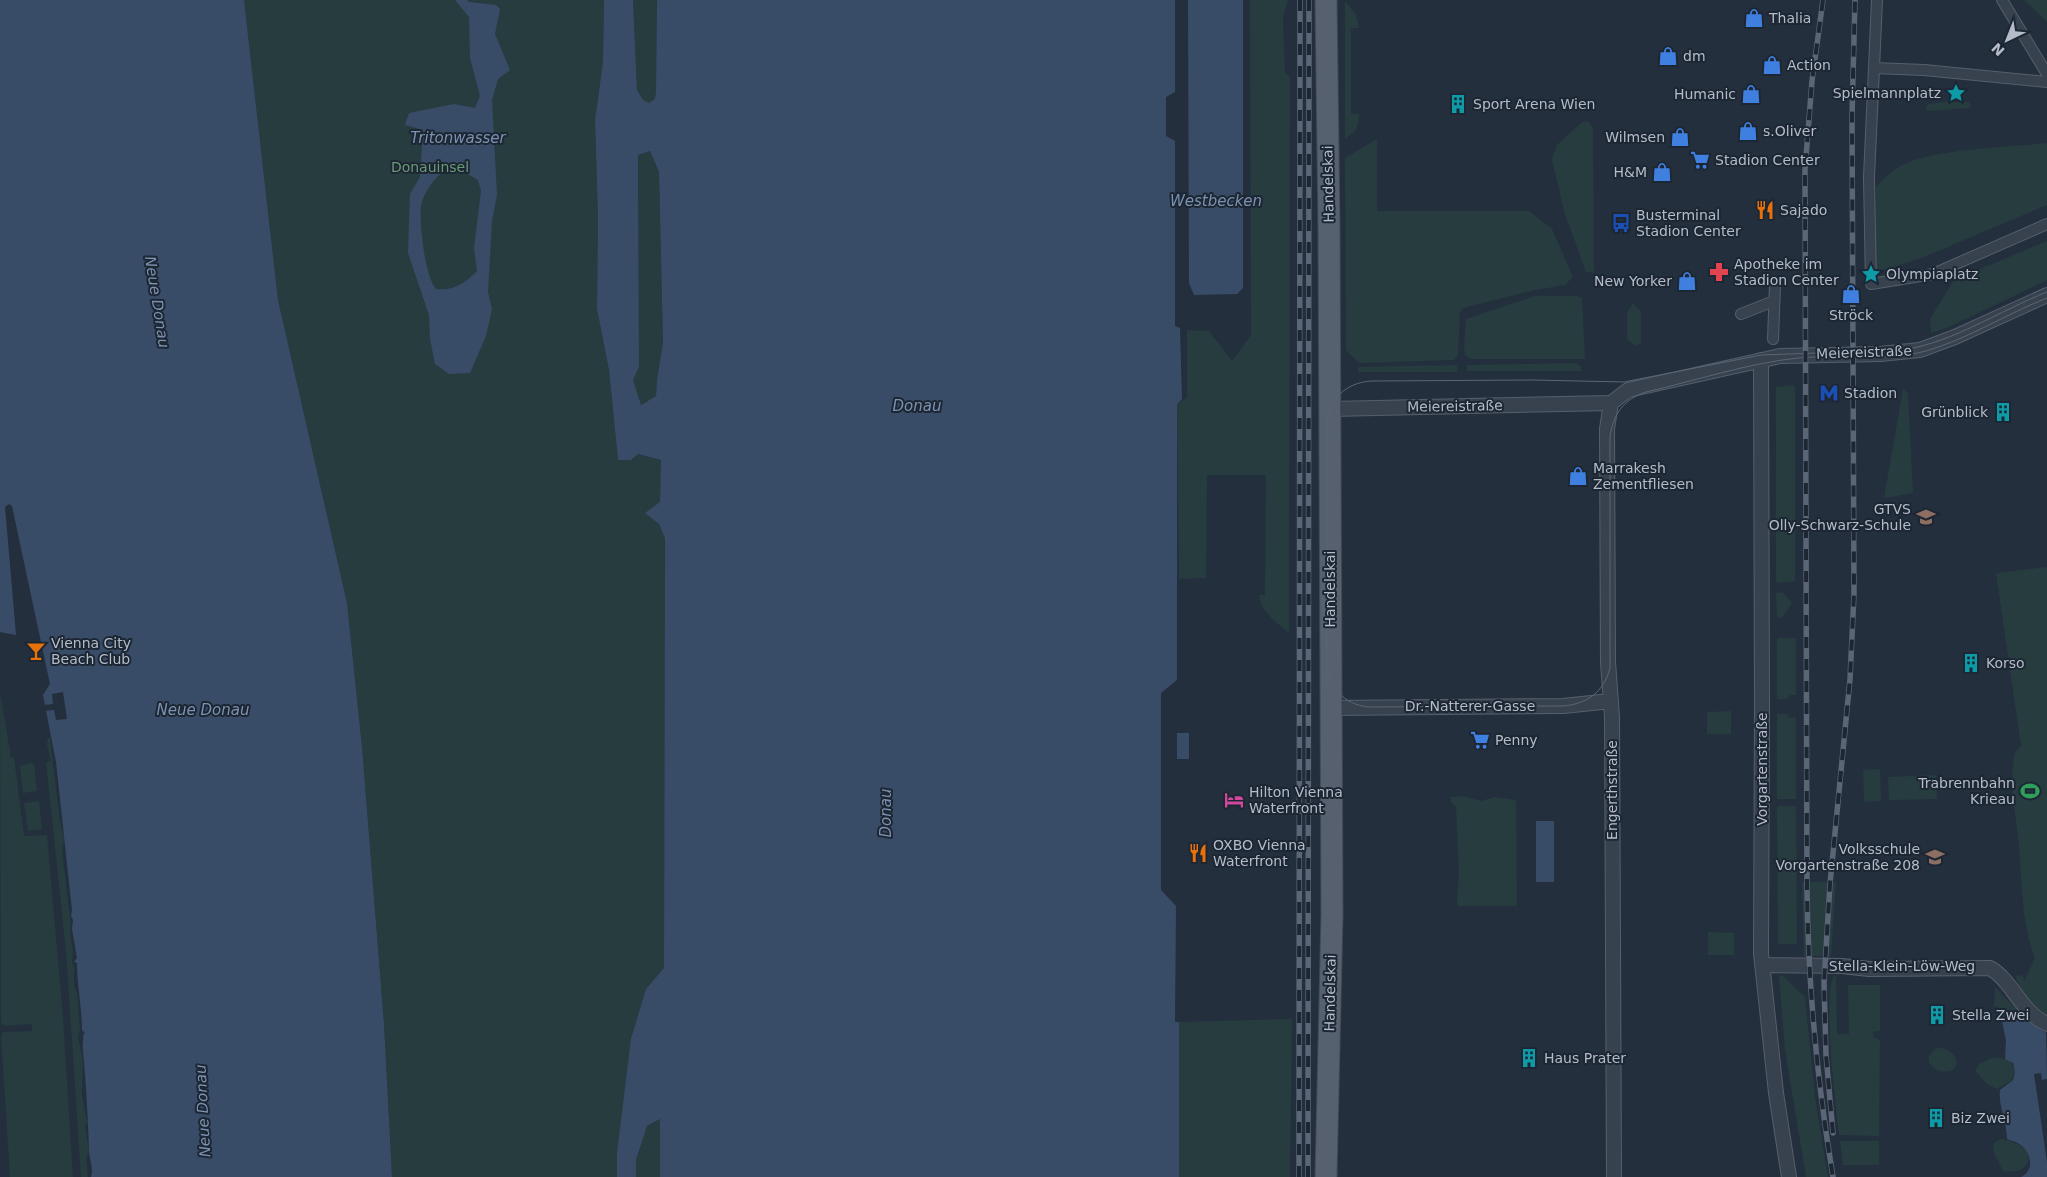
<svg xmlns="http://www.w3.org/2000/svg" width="2047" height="1177" viewBox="0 0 2047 1177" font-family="'DejaVu Sans',sans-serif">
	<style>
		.green { fill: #263c3f }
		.water { fill: #394c67; fill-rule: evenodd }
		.pier { fill: #242f3e }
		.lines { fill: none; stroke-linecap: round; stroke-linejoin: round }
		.pedestrian-casing { stroke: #565f6c; stroke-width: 12 }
		.minor-casing { stroke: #565f6c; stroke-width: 16 }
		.primary-casing { stroke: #414a57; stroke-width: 23 }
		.pedestrian { stroke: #38414e; stroke-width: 10 }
		.minor { stroke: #38414e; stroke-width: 14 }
		.primary { stroke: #56606e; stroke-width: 21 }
		.tram { stroke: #5a6575; stroke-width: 1 }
		.rail-casing { stroke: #5a6575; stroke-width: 5.5 }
		.rail { stroke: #1d2633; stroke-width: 4; stroke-dasharray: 11; stroke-linecap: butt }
		.labels { text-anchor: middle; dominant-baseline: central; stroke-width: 4; stroke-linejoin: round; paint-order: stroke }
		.poi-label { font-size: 14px; fill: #b4bcc9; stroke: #1d2633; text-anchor: start }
		.park-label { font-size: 14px; fill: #6b9a76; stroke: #1d2633 }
		.street-label { font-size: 14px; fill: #b4bcc9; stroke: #1d2633 }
		.water-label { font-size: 15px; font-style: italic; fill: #7c92b1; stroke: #1d2633 }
	</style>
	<rect width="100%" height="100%" fill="#242f3e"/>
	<path class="green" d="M244,0H604L603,62L595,120L598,217L597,309L609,370L618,460H631L638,454L662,460L659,524L665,537L664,969L646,989L617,1153V1177H392L384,1024L362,747L347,603L278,300Z
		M633,0H657L656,91L655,99L649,103L643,101L637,90Z
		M1250,0H1288L1283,17L1285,72L1290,78L1289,633C1276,622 1261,612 1259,595H1265L1266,475H1207L1206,578L1179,579L1177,404L1187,397V330L1209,331L1232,361L1251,335Z
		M2024,0H2047V22Z
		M1345,1L1356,15L1359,28H1351V114H1359C1359,126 1356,132 1345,139Z
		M1944,102H1969L1971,106L1968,108L1928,111L1926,108L1928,104Z
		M1587,121L1590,123L1593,129L1594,273L1586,272L1564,211L1552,159L1557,145L1581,123Z
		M1377,139V211H1529L1552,229L1573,277L1565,285L1535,290L1463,308L1460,312L1458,356L1454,360L1359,363L1346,350L1345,158Z
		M2047,143V205L1924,257L1881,271L1877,270L1875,262L1876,187C1883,180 1890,172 1899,167C1926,149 2012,147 2047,143Z
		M650,151L659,172L663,342L657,380L656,396L640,405L633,380L639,367L638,154Z
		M2047,241V280L1949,327L1931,333L1930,319L1954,280Z
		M1535,296H1577L1582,298L1585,359H1471L1465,355L1464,348L1466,319Z
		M1633,303L1641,312V343L1635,346L1627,339V312Z
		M1574,363L1580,365L1582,371H1467V365Z
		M1457,365V372H1358V367Z
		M1793,385L1795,388V581L1778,583L1776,581V387Z
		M1903,389L1908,393L1913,493L1884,498Z
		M2047,567V1019C2032,1010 2019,993 2016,976L2023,975L2024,981L2035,958C2021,922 2022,882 2019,844C2016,816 2009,787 2014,759C2014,753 2017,750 2021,746L1996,573Z
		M1782,592L1792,603L1782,618L1777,617L1776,593Z
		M1777,638H1796V695H1790L1787,699H1777Z
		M0,693L11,757H14L24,836L47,835L63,1017L73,1177H10L1,1035L3,1032L32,1031V1024L4,1026L1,1022Z
		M1731,711V734H1707V712Z
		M1777,714H1787L1790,718L1796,717V799H1777Z
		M48,738H50L51,746L60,821L64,838L62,850L71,926L70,933L73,950L72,962L74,967V987L77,992L80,1030L78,1037L83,1060L82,1095L86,1118L88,1122L85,1126L89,1151L86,1157L88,1177H81L66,951L46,762L51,761L47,745Z
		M34,763L37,791L23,793L20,765Z
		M1880,769L1881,801L1864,802L1863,770Z
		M1936,775L1937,799L1889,800L1888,777Z
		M1462,796L1481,801L1495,797L1516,800L1517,906H1458L1457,902L1459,872L1456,807L1451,802V797Z
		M39,801L42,829L28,831L24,803Z
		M1777,806H1796L1797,944H1778Z
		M1802,882H1836L1831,956H1804Z
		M1708,932L1734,933V955H1708Z
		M1782,975L1805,997L1815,1096L1828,1177H1806L1785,1050L1779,976Z
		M1834,976H1836L1837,1034H1849L1848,985H1880V1031L1873,1032V1037L1880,1040L1879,1136L1839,1135C1836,1109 1822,993 1834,976Z
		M1995,987L2026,1020L2023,1022L2016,1019L2002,1021L1998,1006L1994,1007Z
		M1292,1019L1290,1177H1179V1022Z
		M1937,1048C1947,1047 1956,1053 1957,1064L1953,1070C1937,1077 1917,1059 1937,1048Z
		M1992,1058H2000L2010,1061L2015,1071L2011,1081L1997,1089L1987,1084L1975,1071L1979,1064Z
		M660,1119V1177H636V1160L647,1126Z
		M2000,1139C2043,1145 2033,1177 2003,1171L1993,1151L1994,1143Z
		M1840,1141H1879V1165H1843Z"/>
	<path class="water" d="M0,0H244L278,300L347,603L362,747L384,1024L392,1177H91C94,1168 89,1159 89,1150C88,1118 86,1083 83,1050C82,1044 84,1040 83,1035L85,1033L82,1030C82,1008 77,985 77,963L74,962L77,958L72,929L73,920L71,916L72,910L56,762L43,695L50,684L12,506L9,504L5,507L16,635L0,632Z
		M455,0H467L469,2L496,5L500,9L495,34L510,70L498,79L492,100L497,195L492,221L488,292L492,309L486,336L470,373L449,374L435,364L430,339L429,315L408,253L410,194L420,177L423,130L405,125L409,113L454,104L475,108L480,96L470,58L469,17ZM454,170L466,173L478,180L481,191L474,248L477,271C465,283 454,291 436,289C425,277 419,223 421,206C423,195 433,179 442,173C445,172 450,171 454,170Z
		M604,0H633L637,90L643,100L649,103L655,99L656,91L657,0H1175V92L1166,97V136L1175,141V326L1180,328L1182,399L1177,404V680L1161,693V890L1176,906L1175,1022H1179V1177H660V1119L647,1126L636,1160V1177H617V1153L631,1039L646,989L664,968L665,538L659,524L645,513L660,502L661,460L638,454L631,460H618L609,370L597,309L598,217L595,120L603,62ZM650,151L659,172L663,342L657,380L656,396L641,405L633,380L639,367L638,155Z
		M1188,0H1243V288L1237,294L1194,295L1189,283Z
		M1177,733H1189V759H1177Z
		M1536,821H1554V882H1536Z
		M2014,1019L2021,1022L2026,1020L2046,1033L2047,1079L2041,1080L2047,1119V1177H2021C2034,1171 2032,1155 2022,1146C2018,1142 2012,1141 2007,1139C2007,1122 1998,1105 2000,1090L2013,1080L2015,1072L2013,1063L2005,1059L2006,1040L2002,1021Z"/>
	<path class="pier" d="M63,692L67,719L56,720L54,710L44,711L43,705L53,704L52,694Z
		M2041,1073L2047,1119V1162L2034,1074Z"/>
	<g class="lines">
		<g class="pedestrian-casing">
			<path id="pedestrian" d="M2002,0L2047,74
				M1874,68L1877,0
				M2047,82L1924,70L1874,68L1869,177L1871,284L1933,274L2047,224
				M1741,314L1774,301
				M1773,339L1775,285"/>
		</g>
		<g class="minor-casing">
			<path id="minor" d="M1761,360L1762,706L1761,953L1776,1093L1789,1177
				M1611,403L1607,429L1608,662L1612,717L1614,1177
				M1611,403L1628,390L1780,356L1880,354L1920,350L1955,337L2047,295
				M1330,409L1611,403
				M1330,708L1563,706L1611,701
				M1762,965L1842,966L1869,969L1990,968C2013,981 2019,1011 2047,1024"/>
		</g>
		<g class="primary-casing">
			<path id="primary" d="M1326,0L1329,226L1332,914L1326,1177"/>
		</g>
		<use href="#pedestrian" class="pedestrian"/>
		<use href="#minor" class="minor"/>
		<use href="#primary" class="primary"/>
		<path class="tram" d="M2047,292C1999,311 1954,342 1903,350L1761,355L1624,382L1533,380L1371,381C1345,383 1329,399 1327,425V663C1329,687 1343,704 1368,707L1563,706C1587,704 1604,692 1610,668V437C1613,414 1624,399 1646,392C1694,381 1749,363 1798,358C1840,354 1884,362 1926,351C1968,339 2006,314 2047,298"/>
		<g class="rail-casing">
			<path id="rail" d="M1823,0L1812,81L1805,170L1807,888C1808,985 1817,1081 1833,1177
				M1833,1133L1826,1055L1824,983L1830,884L1850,679L1854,594L1852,116L1855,0
				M1299,1177L1300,0
				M1308,1177L1309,0"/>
		</g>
		<use href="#rail" class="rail"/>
	</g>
	<defs>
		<g id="shop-bare" transform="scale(1.5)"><path d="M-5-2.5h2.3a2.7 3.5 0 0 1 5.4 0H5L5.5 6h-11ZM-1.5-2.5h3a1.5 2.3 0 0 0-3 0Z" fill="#3f7fe0" stroke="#1d2633" stroke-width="2.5" paint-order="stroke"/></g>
		<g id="sight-bare" transform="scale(1.5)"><path d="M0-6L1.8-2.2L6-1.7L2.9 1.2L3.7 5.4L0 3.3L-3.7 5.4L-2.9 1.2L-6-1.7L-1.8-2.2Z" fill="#0f9aa8" stroke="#1d2633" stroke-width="2.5" paint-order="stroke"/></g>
		<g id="building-bare" transform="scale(1.5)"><path d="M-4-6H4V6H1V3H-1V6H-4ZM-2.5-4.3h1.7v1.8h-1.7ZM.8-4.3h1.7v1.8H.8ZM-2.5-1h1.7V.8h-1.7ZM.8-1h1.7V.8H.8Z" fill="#0f9aa8" stroke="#1d2633" stroke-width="2.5" paint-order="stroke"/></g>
		<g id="supermarket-bare" transform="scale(1.5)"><path d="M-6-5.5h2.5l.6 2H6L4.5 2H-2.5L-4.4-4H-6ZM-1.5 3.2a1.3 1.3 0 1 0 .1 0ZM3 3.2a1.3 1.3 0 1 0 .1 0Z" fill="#3f7fe0" stroke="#1d2633" stroke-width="2.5" paint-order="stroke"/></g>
		<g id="restaurant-bare" transform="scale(1.5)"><path d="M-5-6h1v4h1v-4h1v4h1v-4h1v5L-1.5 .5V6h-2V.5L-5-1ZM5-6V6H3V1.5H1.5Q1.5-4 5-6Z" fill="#e8710a" stroke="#1d2633" stroke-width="2.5" paint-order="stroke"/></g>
		<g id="bus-bare" transform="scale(1.5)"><path d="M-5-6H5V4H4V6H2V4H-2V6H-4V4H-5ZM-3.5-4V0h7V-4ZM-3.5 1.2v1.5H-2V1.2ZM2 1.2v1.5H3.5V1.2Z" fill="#1a4fb4" stroke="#1d2633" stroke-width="2.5" paint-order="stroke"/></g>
		<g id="pharmacy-bare" transform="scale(1.5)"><path d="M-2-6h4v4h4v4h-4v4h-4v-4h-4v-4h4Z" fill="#e0444e" stroke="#1d2633" stroke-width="2.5" paint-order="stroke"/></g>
		<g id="metro-bare" transform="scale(1.5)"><path d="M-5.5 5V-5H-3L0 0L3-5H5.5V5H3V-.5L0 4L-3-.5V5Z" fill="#1a4fb4" stroke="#1d2633" stroke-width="2.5" paint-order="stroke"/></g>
		<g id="school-bare" transform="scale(1.5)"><path d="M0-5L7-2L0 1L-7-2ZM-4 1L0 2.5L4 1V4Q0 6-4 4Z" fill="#8d6e63" stroke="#1d2633" stroke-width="2.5" paint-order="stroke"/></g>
		<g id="bar-bare" transform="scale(1.5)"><path d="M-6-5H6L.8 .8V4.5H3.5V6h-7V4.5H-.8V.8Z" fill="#e8710a" stroke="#1d2633" stroke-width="2.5" paint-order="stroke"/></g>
		<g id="stadium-bare" transform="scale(1.5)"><path d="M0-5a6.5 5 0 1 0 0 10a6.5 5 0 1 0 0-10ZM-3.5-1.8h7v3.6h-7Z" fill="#2e9e5b" stroke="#1d2633" stroke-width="2.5" paint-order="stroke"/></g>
		<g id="hotel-bare" transform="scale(1.5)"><path d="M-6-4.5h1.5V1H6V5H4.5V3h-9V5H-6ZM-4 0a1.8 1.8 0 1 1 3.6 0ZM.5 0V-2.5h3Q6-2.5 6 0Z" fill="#d1479c" stroke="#1d2633" stroke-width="2.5" paint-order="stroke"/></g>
	</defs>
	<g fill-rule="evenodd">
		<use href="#shop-bare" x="1754" y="18"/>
		<use href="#shop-bare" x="1668" y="56"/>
		<use href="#shop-bare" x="1772" y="65"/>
		<use href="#sight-bare" x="1956" y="93"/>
		<use href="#shop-bare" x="1751" y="94"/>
		<use href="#building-bare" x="1458" y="104"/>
		<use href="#shop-bare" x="1748" y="131"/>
		<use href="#shop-bare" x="1680" y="137"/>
		<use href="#supermarket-bare" x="1700" y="160"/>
		<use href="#shop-bare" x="1662" y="172"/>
		<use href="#restaurant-bare" x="1765" y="210"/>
		<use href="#bus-bare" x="1621" y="223"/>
		<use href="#pharmacy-bare" x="1719" y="272"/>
		<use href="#sight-bare" x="1871" y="274"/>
		<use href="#shop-bare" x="1687" y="281"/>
		<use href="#shop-bare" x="1851" y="294"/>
		<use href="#metro-bare" x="1829" y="393"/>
		<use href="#building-bare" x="2003" y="412"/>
		<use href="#shop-bare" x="1578" y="476"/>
		<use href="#school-bare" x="1926" y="517"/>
		<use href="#bar-bare" x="36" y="651"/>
		<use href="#building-bare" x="1971" y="663"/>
		<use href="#supermarket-bare" x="1480" y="740"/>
		<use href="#stadium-bare" x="2030" y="791"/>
		<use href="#hotel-bare" x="1234" y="800"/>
		<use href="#restaurant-bare" x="1198" y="853"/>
		<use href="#school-bare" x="1935" y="857"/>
		<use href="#building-bare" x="1937" y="1015"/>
		<use href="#building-bare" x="1529" y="1058"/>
		<use href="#building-bare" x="1936" y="1118"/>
	</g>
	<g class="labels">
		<g class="poi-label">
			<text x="1769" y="18">Thalia</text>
			<text x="1683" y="56">dm</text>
			<text x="1787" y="65">Action</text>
			<text x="1941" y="93" text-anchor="end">Spielmannplatz</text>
			<text x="1736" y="94" text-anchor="end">Humanic</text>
			<text x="1473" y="104">Sport Arena Wien</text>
			<text x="1763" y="131">s.Oliver</text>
			<text x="1665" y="137" text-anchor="end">Wilmsen</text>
			<text x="1715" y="160">Stadion Center</text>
			<text x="1647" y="172" text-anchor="end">H&amp;M</text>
			<text x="1780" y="210">Sajado</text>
			<text x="1636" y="215">Busterminal<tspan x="1636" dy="16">Stadion Center</tspan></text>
			<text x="1734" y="264">Apotheke im<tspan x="1734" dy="16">Stadion Center</tspan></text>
			<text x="1886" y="274">Olympiaplatz</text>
			<text x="1672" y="281" text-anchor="end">New Yorker</text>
			<text x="1851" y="315" text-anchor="middle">Ströck</text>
			<text x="1844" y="393">Stadion</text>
			<text x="1988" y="412" text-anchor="end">Grünblick</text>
			<text x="1593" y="468">Marrakesh<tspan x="1593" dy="16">Zementfliesen</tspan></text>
			<text x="1911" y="509" text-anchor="end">GTVS<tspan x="1911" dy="16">Olly-Schwarz-Schule</tspan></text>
			<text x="51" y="643">Vienna City<tspan x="51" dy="16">Beach Club</tspan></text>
			<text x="1986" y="663">Korso</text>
			<text x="1495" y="740">Penny</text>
			<text x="2015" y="783" text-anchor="end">Trabrennbahn<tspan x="2015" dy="16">Krieau</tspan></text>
			<text x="1249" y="792">Hilton Vienna<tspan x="1249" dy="16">Waterfront</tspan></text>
			<text x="1213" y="845">OXBO Vienna<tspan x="1213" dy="16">Waterfront</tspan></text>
			<text x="1920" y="849" text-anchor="end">Volksschule<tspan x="1920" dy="16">Vorgartenstraße 208</tspan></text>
			<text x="1952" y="1015">Stella Zwei</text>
			<text x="1544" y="1058">Haus Prater</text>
			<text x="1951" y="1118">Biz Zwei</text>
		</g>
		<g class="park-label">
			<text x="430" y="167">Donauinsel</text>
		</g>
		<g class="street-label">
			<text transform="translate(1328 184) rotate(-91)">Handelskai</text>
			<text transform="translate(1864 352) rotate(-2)">Meiereistraße</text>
			<text transform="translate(1455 406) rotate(-1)">Meiereistraße</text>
			<text transform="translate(1330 589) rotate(-90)">Handelskai</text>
			<text x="1470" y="706">Dr.-Natterer-Gasse</text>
			<text transform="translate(1762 769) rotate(-90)">Vorgartenstraße</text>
			<text transform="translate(1612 790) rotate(-90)">Engerthstraße</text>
			<text x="1902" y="966">Stella-Klein-Löw-Weg</text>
			<text transform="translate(1330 993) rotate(-89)">Handelskai</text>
		</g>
		<g class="water-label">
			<text x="458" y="138">Tritonwasser</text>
			<text x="1216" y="201">Westbecken</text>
			<text transform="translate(157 302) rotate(81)">Neue Donau</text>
			<text x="917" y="406">Donau</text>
			<text x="203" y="710">Neue Donau</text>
			<text transform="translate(886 813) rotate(-90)">Donau</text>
			<text transform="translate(203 1111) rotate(-93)">Neue Donau</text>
		</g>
	</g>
	<g transform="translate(2007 40) rotate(223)" stroke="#1d2633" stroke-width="4" paint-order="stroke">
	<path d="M0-4L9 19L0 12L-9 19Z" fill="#b4bcc9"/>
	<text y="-8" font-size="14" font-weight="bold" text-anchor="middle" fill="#b4bcc9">N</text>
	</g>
</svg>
